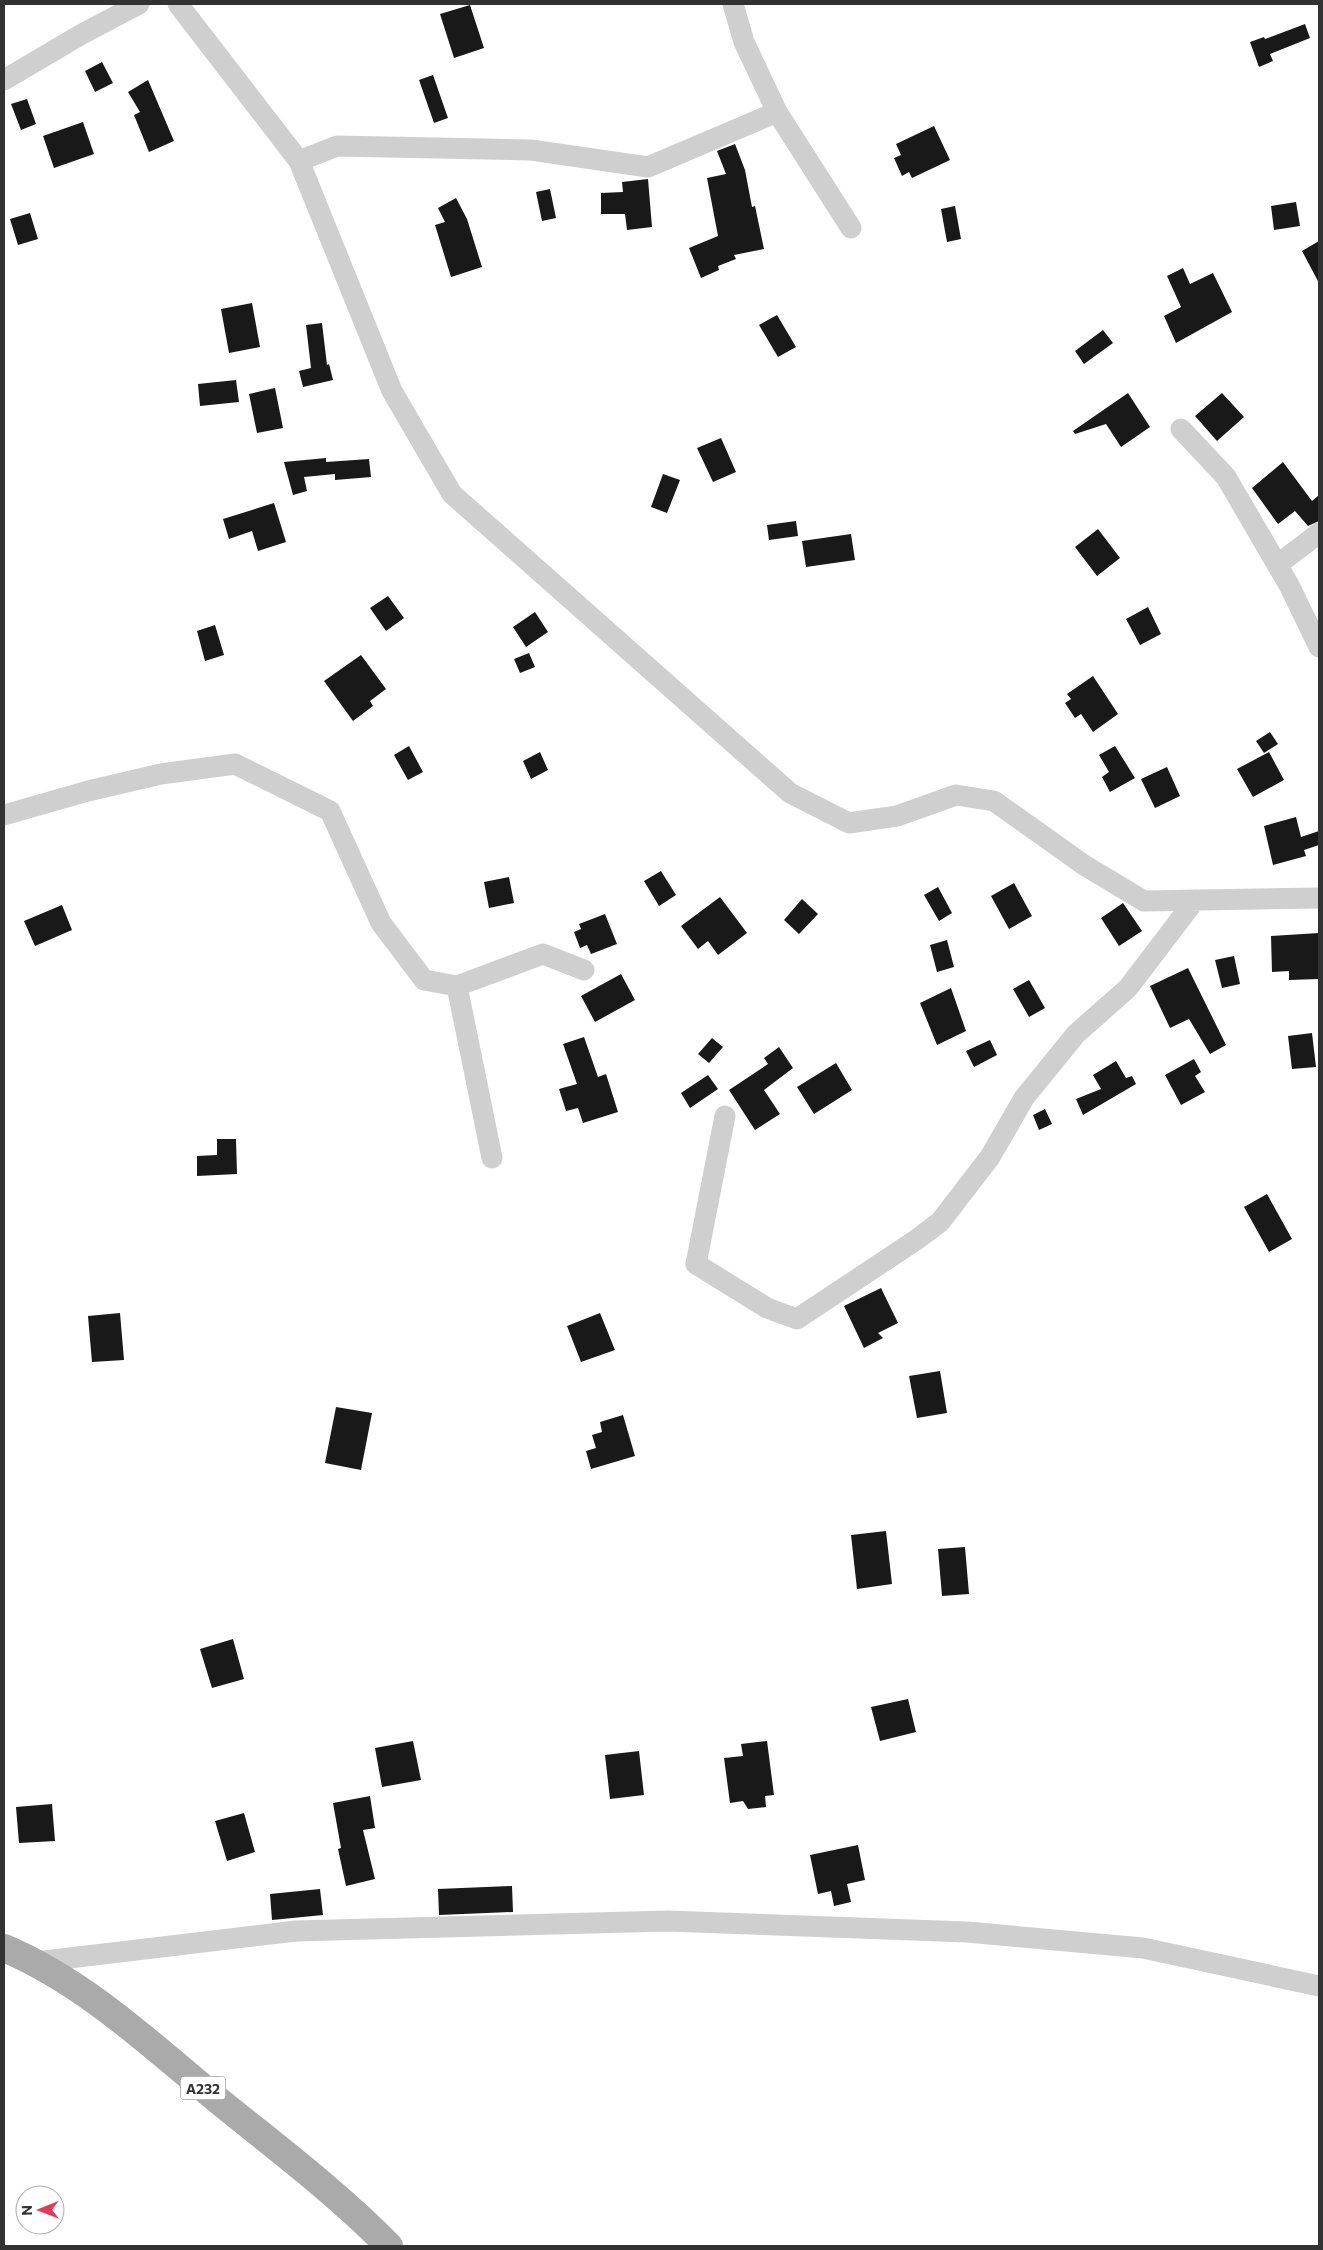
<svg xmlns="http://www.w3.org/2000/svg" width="1323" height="2250" viewBox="0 0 1323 2250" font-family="Commissioner,sans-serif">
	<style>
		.building { fill: #191919 }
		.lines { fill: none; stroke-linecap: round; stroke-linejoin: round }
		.street { stroke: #cfcfcf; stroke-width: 21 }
		.primary { stroke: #aaa; stroke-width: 28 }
		.labels { text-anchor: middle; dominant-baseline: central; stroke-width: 5; stroke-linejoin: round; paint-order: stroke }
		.shield { fill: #fff; stroke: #707070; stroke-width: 1 }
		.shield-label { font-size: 14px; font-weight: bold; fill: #323232 }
	</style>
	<rect width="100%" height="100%" fill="#fff"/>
	<path class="building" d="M470,5L484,48L454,58L440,14Z
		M1305,24L1310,38L1270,54L1273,61L1259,67L1250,42L1264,37L1265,39Z
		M102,62L113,83L95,92L85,71Z
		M433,75L448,118L434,123L419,80Z
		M148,80L174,141L149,152L134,115L140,112L128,92Z
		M27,99L36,124L21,130L11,104Z
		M83,122L94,154L54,168L43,136Z
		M934,126L950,160L912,178L909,172L902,176L894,158L901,155L896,144Z
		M735,144L745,170L752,207L755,206L764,249L734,255L736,259L718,266L719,270L701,278L689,248L718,236L707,178L726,174L717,151Z
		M648,179L652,227L627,230L625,214H601V193L623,192L622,182Z
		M550,189L556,218L542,221L536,192Z
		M456,198L467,219L482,267L451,277L435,225L445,222L438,208Z
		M1296,202L1300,226L1274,230L1271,206Z
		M955,206L961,239L947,242L941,209Z
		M30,213L38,239L18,245L10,219Z
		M1319,241V283L1302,251Z
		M1183,268L1190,284L1213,273L1232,312L1176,343L1164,316L1181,307L1167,276Z
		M252,303L260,347L229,353L221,309Z
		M777,315L796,347L778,357L759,325Z
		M322,323L327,365L329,364L333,380L303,387L299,371L311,368L306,325Z
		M1103,330L1113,343L1084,364L1075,351Z
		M236,380L239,402L200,406L198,384Z
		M275,388L283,428L257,433L249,394Z
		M1128,393L1150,427L1121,447L1106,424L1075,434L1073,431Z
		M1222,393L1244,417L1217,441L1195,416Z
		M721,438L736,472L713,482L697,448Z
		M326,458V462L369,459L371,477L335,480V474L304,477L307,491L293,495L284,462Z
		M1283,462L1312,501L1319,495V521L1308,526L1295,511L1278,524L1252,488Z
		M663,474L680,480L667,513L651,507Z
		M274,503L286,542L258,551L252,531L229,539L223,519Z
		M796,521L798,536L769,540L767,525Z
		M1098,529L1120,558L1097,576L1075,547Z
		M851,534L855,560L806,567L802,541Z
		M388,596L404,618L386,631L370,608Z
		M1148,607L1161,634L1140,645L1126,619Z
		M535,612L548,632L526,647L513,627Z
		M215,625L224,655L205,661L197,631Z
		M529,653L535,667L520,673L514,659Z
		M361,655L386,689L370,701L373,706L353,721L324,681Z
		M1093,676L1118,714L1093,732L1081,714L1075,718L1065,703L1071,699L1067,694Z
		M1270,732L1278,744L1264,753L1256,741Z
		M409,746L423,772L408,780L394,755Z
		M1115,746L1135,778L1110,792L1102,777L1109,772L1099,755Z
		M540,752L548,770L531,779L523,761Z
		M1269,752L1284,780L1253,797L1237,769Z
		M1167,767L1180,796L1155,808L1141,779Z
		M1296,817L1301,837L1319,831V845L1304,850L1306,856L1273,865L1264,826Z
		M661,871L676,895L659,906L644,881Z
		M509,877L514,903L489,908L484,882Z
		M1014,883L1032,916L1009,929L991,896Z
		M938,887L952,913L939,921L924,895Z
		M720,897L747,933L718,955L708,941L698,949L681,926Z
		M802,899L818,914L799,934L784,920Z
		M1123,903L1142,931L1119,946L1101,918Z
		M62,905L72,930L35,946L24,921Z
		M605,914L617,944L591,954L587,945L580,948L574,932L581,929L579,924Z
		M1319,933V979L1289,980V971L1272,972L1271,936Z
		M947,940L954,967L937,972L930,945Z
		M1234,956L1240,984L1222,988L1215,960Z
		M1188,968L1226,1045L1210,1054L1189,1019L1170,1028L1150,986Z
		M621,974L635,1000L595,1022L581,996Z
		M1029,980L1045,1008L1029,1017L1013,989Z
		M951,988L966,1031L937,1045L920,1003Z
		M1312,1033L1316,1067L1292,1069L1288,1036Z
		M584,1037L598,1077L606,1074L618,1112L583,1123L578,1108L566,1111L559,1089L577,1084L563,1044Z
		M712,1038L723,1047L709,1063L698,1054Z
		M990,1040L997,1055L974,1067L966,1051Z
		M779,1047L793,1068L764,1090L780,1114L755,1130L729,1090L768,1064L764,1058Z
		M1194,1059L1201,1072L1195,1076L1205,1092L1181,1105L1165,1075Z
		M1116,1061L1126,1078L1132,1076L1136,1084L1083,1115L1076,1099L1101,1089L1093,1075Z
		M836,1063L852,1090L814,1114L797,1087Z
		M708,1075L718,1089L690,1108L681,1093Z
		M1045,1109L1052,1124L1039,1130L1033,1115Z
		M217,1139H236L237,1174L197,1176V1156L217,1155Z
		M1267,1194L1292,1239L1269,1252L1244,1207Z
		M881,1288L898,1323L878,1333L883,1338L864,1348L844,1306Z
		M120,1313L124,1360L92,1362L88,1316Z
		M600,1313L615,1350L581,1362L567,1326Z
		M940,1371L947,1413L917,1418L909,1376Z
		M336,1407L372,1413L361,1470L325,1463Z
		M623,1415L635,1456L591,1469L586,1451L596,1448L592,1435L602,1432L600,1422Z
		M886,1531L892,1584L857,1589L851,1535Z
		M965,1547L969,1594L942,1596L938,1549Z
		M233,1639L244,1679L212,1688L200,1649Z
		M908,1699L916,1732L880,1741L871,1707Z
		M413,1741L421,1780L382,1787L375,1748Z
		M767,1741L774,1795L765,1796L766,1807L748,1809L743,1801L730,1803L724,1758L743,1756L741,1744Z
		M639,1751L644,1795L610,1799L605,1755Z
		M370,1796L375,1828L363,1830L375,1879L346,1886L338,1849L341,1848L333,1803Z
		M52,1804L55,1841L19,1843L16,1807Z
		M244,1813L255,1852L227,1861L215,1821Z
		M858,1845L865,1880L847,1884L851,1902L834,1906L831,1891L818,1894L810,1855Z
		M512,1886L513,1912L439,1915L438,1889Z
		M320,1889L323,1915L272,1920L270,1894Z"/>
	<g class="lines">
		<path class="street" d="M178,4L299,161L392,391L452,494L790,793L849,823L897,816L956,795L994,801L1084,865L1144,901L1319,898
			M733,4L744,42L777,112L851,228
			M4,80L82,34L139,4
			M299,161L337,146L531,150L648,167L777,112
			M1181,429L1226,477L1289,585L1319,647
			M1277,565L1319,533
			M4,815L88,791L161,774L235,764L330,811L381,923L424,980L457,986
			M725,1116L696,1264L767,1308L797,1319L916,1240L940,1222L990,1157L1024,1098L1076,1034L1128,988L1195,900
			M492,1158L457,986L543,954L584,970
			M36,1962L296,1931L668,1921L967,1932L1143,1948L1319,1986"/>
		<path class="primary" d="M4,1948C86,1983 151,2045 219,2101C277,2148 337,2193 389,2246"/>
	</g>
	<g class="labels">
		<rect class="shield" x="180.5" y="2076.5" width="45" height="23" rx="4"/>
		<g class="shield-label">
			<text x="203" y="2088">A232</text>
		</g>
	</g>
	<rect width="1323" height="2250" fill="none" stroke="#323232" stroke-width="10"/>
	<g transform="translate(40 2210) rotate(269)"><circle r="24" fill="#ffffff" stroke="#adadad"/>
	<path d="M0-4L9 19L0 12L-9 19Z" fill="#e13b5d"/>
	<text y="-8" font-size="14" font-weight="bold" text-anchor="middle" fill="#323232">N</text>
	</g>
</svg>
